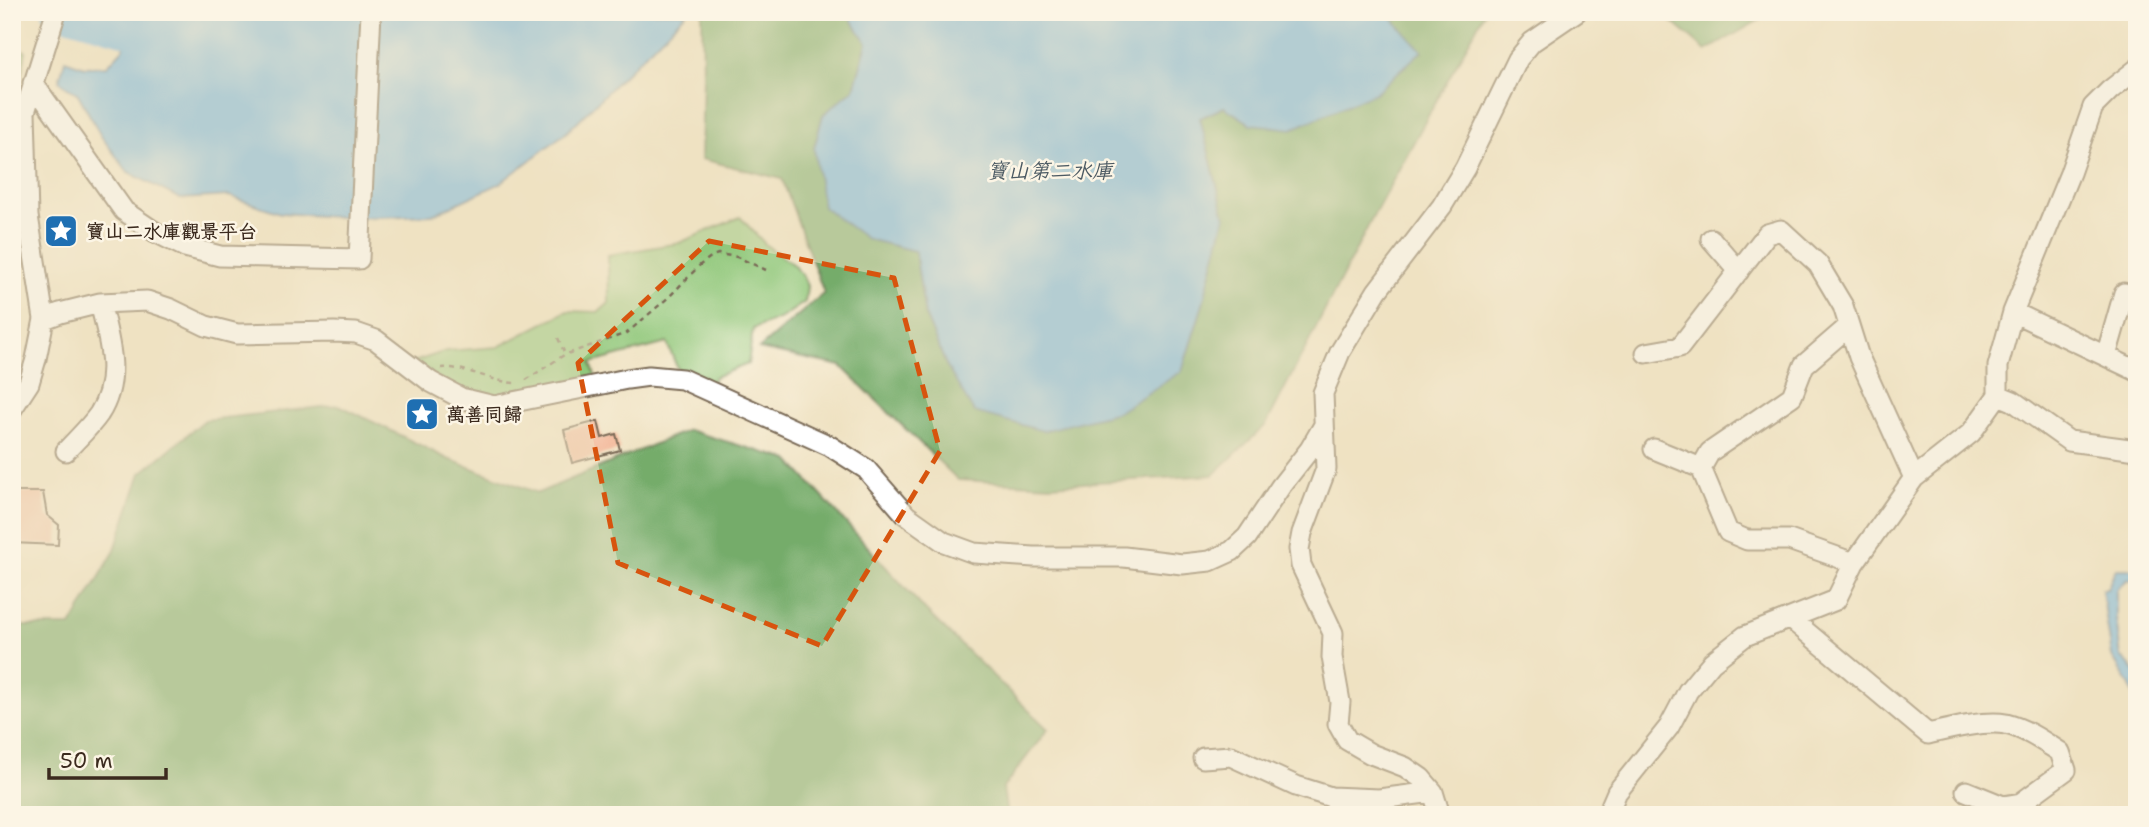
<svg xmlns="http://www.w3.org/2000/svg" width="2149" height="827" viewBox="0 0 2149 827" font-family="'Shantell Sans','LXGW WenKai TC',sans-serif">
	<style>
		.green { fill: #90c87b; stroke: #66794c; stroke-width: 2 }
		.forest { fill: #74ac6b; stroke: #586b44; stroke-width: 2 }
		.water { fill: #6db4e4; stroke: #546f81; stroke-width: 2 }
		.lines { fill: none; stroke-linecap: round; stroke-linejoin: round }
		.river { stroke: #6db4e4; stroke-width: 28 }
		.building { fill: #f2b091 }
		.minor-casing { stroke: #7a6a57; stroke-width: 23 }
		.path { stroke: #7a6a57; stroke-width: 2.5; stroke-dasharray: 5 5; stroke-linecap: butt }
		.minor { stroke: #fff; stroke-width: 19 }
		.marked { fill: none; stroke: #d7540e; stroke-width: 5; stroke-dasharray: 14 9; stroke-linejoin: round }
		.labels { text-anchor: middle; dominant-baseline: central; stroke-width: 5; stroke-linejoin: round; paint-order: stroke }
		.poi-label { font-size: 19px; font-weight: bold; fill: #3b2a1e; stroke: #fcf5e5; text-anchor: start }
		.water-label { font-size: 21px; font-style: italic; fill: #4c5a63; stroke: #fcf5e5 }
	</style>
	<rect width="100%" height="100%" fill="#fcf5e5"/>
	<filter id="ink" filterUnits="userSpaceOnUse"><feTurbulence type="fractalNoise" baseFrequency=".0143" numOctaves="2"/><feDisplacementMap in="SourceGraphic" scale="14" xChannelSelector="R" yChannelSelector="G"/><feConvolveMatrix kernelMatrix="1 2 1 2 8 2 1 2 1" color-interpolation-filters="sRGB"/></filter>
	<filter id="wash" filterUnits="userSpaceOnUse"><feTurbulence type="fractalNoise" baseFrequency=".00686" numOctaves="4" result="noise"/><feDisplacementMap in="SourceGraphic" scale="28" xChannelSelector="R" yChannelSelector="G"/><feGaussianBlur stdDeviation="1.57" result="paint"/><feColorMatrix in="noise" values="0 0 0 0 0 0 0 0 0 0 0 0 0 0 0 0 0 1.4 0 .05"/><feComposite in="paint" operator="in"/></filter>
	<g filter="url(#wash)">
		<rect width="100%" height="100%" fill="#efe2c2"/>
		<path class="green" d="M12,47L26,51L12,126Z
			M740,217L766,245L792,264L802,275L807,286L805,302L781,318L753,329L748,364L714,377L709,391L682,379L667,343L591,363L598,385L494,406L408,364L446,351L498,347L567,311L599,312L609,303L608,255L679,243Z"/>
		<path class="forest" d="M702,12H846L867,43L854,89L823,115L814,149L867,239L915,251L925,315L947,367L1182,371L1202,307L1225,217L1200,118L1224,107L1251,124L1422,52L1392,18L1390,12H1485L1375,213L1266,425L1213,475L1051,485L958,480L841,366L759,349L824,293L782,179L701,159L703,75Z
			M1661,12H1773L1706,51Z
			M339,405L448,459L538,493L688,430L789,460L926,611L1048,729L1003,788L1007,815H12V626H71L114,552L141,473L205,420Z"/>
		<path class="water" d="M118,12H687L568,131L499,184L432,215L349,218L281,213L229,196L180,199L128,172L101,136L78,94L59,81L65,60L85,67L107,66L123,49L127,23Z
			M846,12H1390L1392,18L1422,51L1375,93L1292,129L1251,124L1224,107L1200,118L1225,217L1202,307L1182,371L1118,412L1043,431L974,412L947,367L925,315L915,251L867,239L823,207L814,149L823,115L854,89L867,43Z
			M2116,569H2137V581L2128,579L2116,590V618L2121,657L2137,673V702L2129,684L2112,657L2102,590L2107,589Z"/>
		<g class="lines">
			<path class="river" d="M56,12L126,32L140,12"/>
		</g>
		<g id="blocks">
			<path class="building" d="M598,421L602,438L616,434L620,450L572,463L564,430Z
				M12,492H43L47,515L59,525L58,545L12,543Z"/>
		</g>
	</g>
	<g filter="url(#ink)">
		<use href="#blocks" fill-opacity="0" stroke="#7a6a57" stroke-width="2"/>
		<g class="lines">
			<g class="minor-casing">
				<path id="minor" d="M33,83L124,211L155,232L185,247L220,256L359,259L371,12
					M1711,239L1739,271
					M2013,312L2137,371
					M44,319L60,313L100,303L147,301L171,309L206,326L237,334L334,332L356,333L376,340L431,382L461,398L494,406L627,379L649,376L682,379L830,446L866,469L906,515L944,542L974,553L1034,557H1124L1182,564L1210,561L1232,551L1247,537L1281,486L1310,449L1324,425
					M1849,326L1804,365L1792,396L1710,452L1701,468L1728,532L1747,540H1789L1854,563
					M1646,353L1680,347L1767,234L1781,230L1818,264L1843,306L1859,357L1914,478
					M2106,356L2124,293
					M1998,395L2013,401L2069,441L2137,450
					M12,409L29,383L36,359L44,319L28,216L25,112L56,12
					M1654,449L1701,468
					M66,451C77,439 90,427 99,414C122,378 109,340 100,303
					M1791,619L1928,734C1949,729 1985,720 2006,724C2026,729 2043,741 2060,752L2066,770L2021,803L2003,806L1966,791
					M1203,758L1231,756L1296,786L1331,797L1379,799L1433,792
					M1440,815L1433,792L1421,778L1405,767L1371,754L1347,740L1338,724L1340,702L1332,657L1333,633L1301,565L1299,549L1302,533L1326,469L1323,393L1340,352L1377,291L1442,206L1465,168L1518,59L1532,42L1576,12
					M1607,815L1617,792L1669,727L1688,691L1712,662L1745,636L1836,600L1854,563L1914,478L1971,433L1998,395V366L2013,312L2070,173L2093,107L2110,90L2137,69"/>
			</g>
			<path class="path" d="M558,338L565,354
				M441,368C467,366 490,382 516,383
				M526,380L564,355L627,333L670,296L700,265L712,256L718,254L737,257L766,270
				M422,414L437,405"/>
			<use href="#minor" class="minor"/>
		</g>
	</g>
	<path d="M0 0H2149V827H0ZM709,241L894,278L940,451L822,646L618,563L578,363Z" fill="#efe2c2" fill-opacity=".55" fill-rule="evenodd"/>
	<path class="marked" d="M709,241L894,278L940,451L822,646L618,563L578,363Z"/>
	<defs>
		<g id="sight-square" transform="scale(1.75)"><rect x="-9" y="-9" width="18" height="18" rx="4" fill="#1f6fb2" stroke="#fcf5e5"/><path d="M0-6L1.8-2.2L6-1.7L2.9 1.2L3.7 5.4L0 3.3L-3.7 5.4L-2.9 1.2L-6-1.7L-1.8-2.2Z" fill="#fff"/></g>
	</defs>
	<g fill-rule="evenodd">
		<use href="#sight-square" x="61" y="231"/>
		<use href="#sight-square" x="422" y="414"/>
	</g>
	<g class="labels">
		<g class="poi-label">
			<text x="86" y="231">寶山二水庫觀景平台</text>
			<text x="446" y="414">萬善同歸</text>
		</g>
		<g class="water-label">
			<text x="1050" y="171">寶山第二水庫</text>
		</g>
	</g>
	<rect width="2149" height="827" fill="none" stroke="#fcf5e5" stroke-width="42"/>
	<path d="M49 768v10h117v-10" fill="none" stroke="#3b2a1e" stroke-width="3.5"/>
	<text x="60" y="768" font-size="21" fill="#3b2a1e" stroke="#fcf5e5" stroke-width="5" paint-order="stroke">50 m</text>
</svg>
